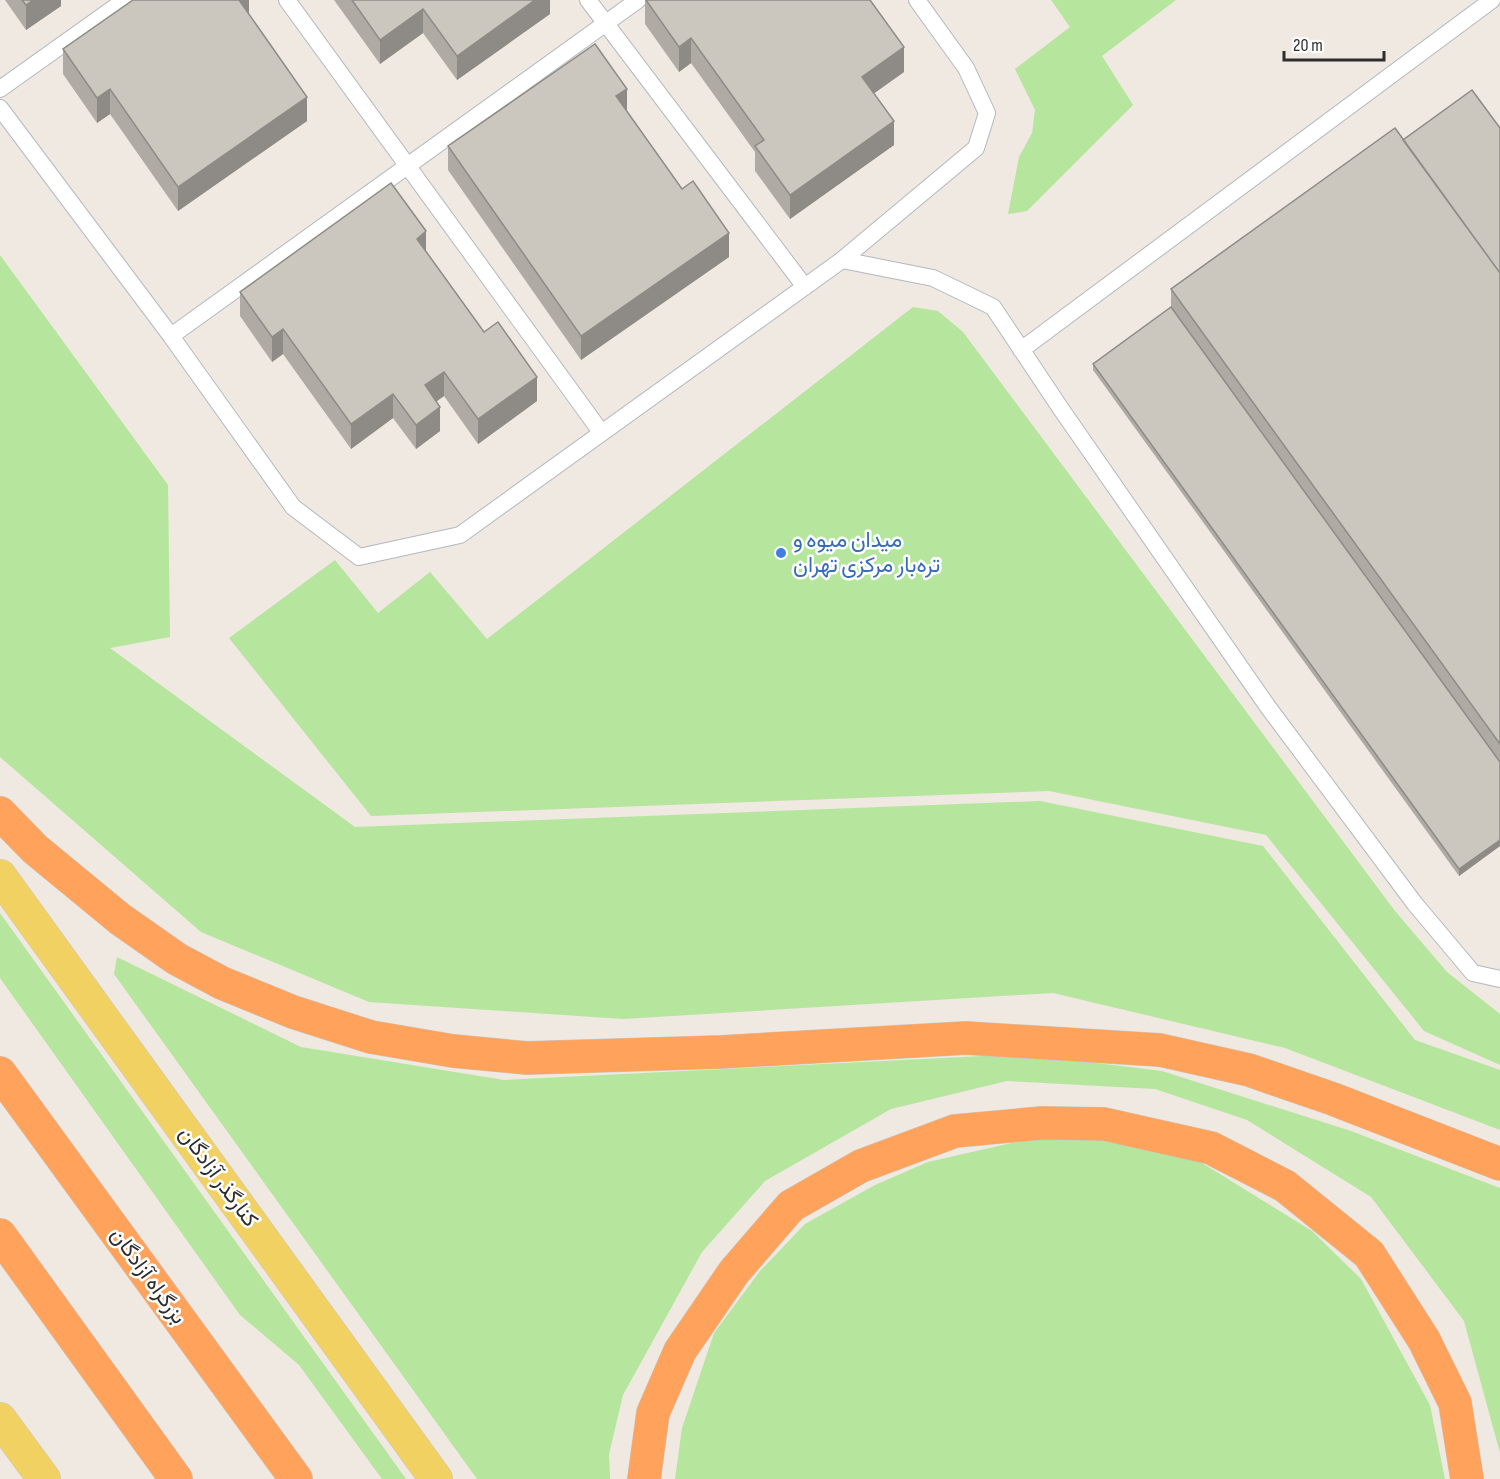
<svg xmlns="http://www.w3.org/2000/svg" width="1500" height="1479" viewBox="0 0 1500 1479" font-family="'Sofia Sans Condensed',Vazirmatn,sans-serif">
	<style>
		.green { fill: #b6e59e }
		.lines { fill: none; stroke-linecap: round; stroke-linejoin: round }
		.lane-casing { stroke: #b4b7c1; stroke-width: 18 }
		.primary-casing { stroke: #c9c9c9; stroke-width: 34 }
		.highway-casing { stroke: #c9c9c9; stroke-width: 34 }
		.lane { stroke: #fff; stroke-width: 16 }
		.primary { stroke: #f2d163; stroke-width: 33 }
		.highway { stroke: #ffa35c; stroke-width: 33 }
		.wall { fill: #afaba4 }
		.shaded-wall { fill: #8e8b86 }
		.building { fill: #cbc7bf; stroke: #8e8b86; stroke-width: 1.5 }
		.shop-dot { fill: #3f7fe0; stroke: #fff; stroke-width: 2 }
		.labels { text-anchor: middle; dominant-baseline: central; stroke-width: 5; stroke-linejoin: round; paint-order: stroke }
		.shop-label { font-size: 22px; fill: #366cbe; stroke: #fff; text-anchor: start }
		.street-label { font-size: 22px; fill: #2e2e2e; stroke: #fff }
	</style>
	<rect width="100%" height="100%" fill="#efe9e1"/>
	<path class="green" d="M1051,0H1176L1102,56L1133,105L1027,211L1008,214L1019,157L1032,133L1035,110L1015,69L1070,27Z
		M0,255L168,485L170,637L110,648L355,827L1040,801L1263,846L1415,1040L1500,1070V1130L1285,1048L1053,993L623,1019L369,1002L201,932L0,757Z
		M913,307L938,311L963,332L1395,911L1447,972L1500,1014V1065L1424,1031L1266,835L1049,791L371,816L229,638L335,560L378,613L430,572L487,639Z
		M0,913L406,1479H382L299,1365L240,1315L0,978Z
		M117,957L301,1047L504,1080L1022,1054L1162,1071L1351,1131L1500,1188V1453L1464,1321L1371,1197L1247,1120L1155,1089L1007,1081L891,1109L765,1181L702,1252L623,1395L609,1454L610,1479H477L114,974Z
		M1025,1140H1115L1202,1163L1312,1231L1361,1279L1430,1405L1445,1479H675L682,1428L714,1333L760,1271L805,1224L875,1185L928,1162Z"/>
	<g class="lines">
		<g class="lane-casing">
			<path id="lane" d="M287,0L601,432
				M588,0L805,287
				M0,89L125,0
				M0,108L171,336L293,507L359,557L460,535L842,260L976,148L987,113L966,68L917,0
				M842,260L933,278L993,307L1061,409L1268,707L1415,904L1473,973L1500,979
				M171,336L638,0
				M1021,350L1492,0"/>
		</g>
		<g class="primary-casing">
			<path id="primary" d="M0,876L436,1479
				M0,1419L44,1479"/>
		</g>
		<g class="highway-casing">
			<path id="highway" d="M0,813L35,849L120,919L177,959L222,983L293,1012L371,1037L453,1051L527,1058L720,1052L966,1038L1160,1050L1249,1070L1333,1099L1500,1164
				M0,1073L296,1479
				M0,1235L176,1479
				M644,1479L653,1413L680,1351L734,1272L791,1206L861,1166L955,1131L1042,1123L1104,1124L1211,1148L1285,1186L1369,1254L1424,1340L1455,1403L1467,1479"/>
		</g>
		<use href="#lane" class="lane"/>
		<use href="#primary" class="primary"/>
		<use href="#highway" class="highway"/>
	</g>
	<path class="wall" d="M5,0H61V6L26,30Z
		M249,0V14L307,121L178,211L110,114L97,123L63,74V49Z
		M334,0H550V14L457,80L423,33L380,64Z
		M645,0L904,72L874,93L894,145L790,219L755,171V152L691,63L679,72L645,24Z
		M627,111L729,257L581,360L448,170V146Z
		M1500,128V846L1459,876L1093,370V364L1171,307V289L1403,140Z
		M426,252L484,332L537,401L478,444L444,396L436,401L440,431L416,449L393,418L351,449L283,354L272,362L240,316V292Z"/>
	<path class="shaded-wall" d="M33,0H61V6L26,30V5Z
		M237,0H249V14Z
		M535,0H550V14L457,80V56Z
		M423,9V33L380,64V40Z
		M691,38V63L679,72V47Z
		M904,47V72L862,102V77Z
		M110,89V114L97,123V98Z
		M627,89V113L616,96Z
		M307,97V121L178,211V187Z
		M894,121V145L790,219V195Z
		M426,231V256L417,239Z
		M729,233V257L581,360V336Z
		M283,329V354L272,362V337Z
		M444,372V396L425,410V385Z
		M537,377V401L478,444V419Z
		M393,394V418L351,449V424Z
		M440,407V431L416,449V425Z
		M1500,840V846L1459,876V869Z"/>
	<path class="building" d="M22,0H33L26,5Z
		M133,0H239L307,97L178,187L110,89L97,98L63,49Z
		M352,0H535L457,56L423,9L380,40Z
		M646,0H870L904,47L862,77L894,121L790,195L755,146L764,140L691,38L679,47Z
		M595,44L627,89L616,96L682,189L693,181L729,233L581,336L448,146Z
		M1472,90L1500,128V273L1403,140Z
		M1395,128L1500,273V744L1171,289Z
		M391,183L426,231L417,239L484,332L498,322L537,377L478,419L444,372L425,385L440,407L416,425L393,394L351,424L283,329L272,337L240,292Z
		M1171,307L1500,762V840L1459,869L1093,364Z"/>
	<circle class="shop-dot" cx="781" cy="553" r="6"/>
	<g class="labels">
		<g class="shop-label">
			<text x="793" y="540">میدان میوه و<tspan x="793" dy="25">تره‌بار مرکزی تهران</tspan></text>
		</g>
		<g class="street-label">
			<text transform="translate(218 1177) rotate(54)">کنارگذر آزادگان</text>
			<text transform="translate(148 1276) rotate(54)">بزرگراه آزادگان</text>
		</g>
	</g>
	<path d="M1284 51v9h100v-9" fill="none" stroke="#2e2e2e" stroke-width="3"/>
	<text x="1293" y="51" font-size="18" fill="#2e2e2e" stroke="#ffffff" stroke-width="4.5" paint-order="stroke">20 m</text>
</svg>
